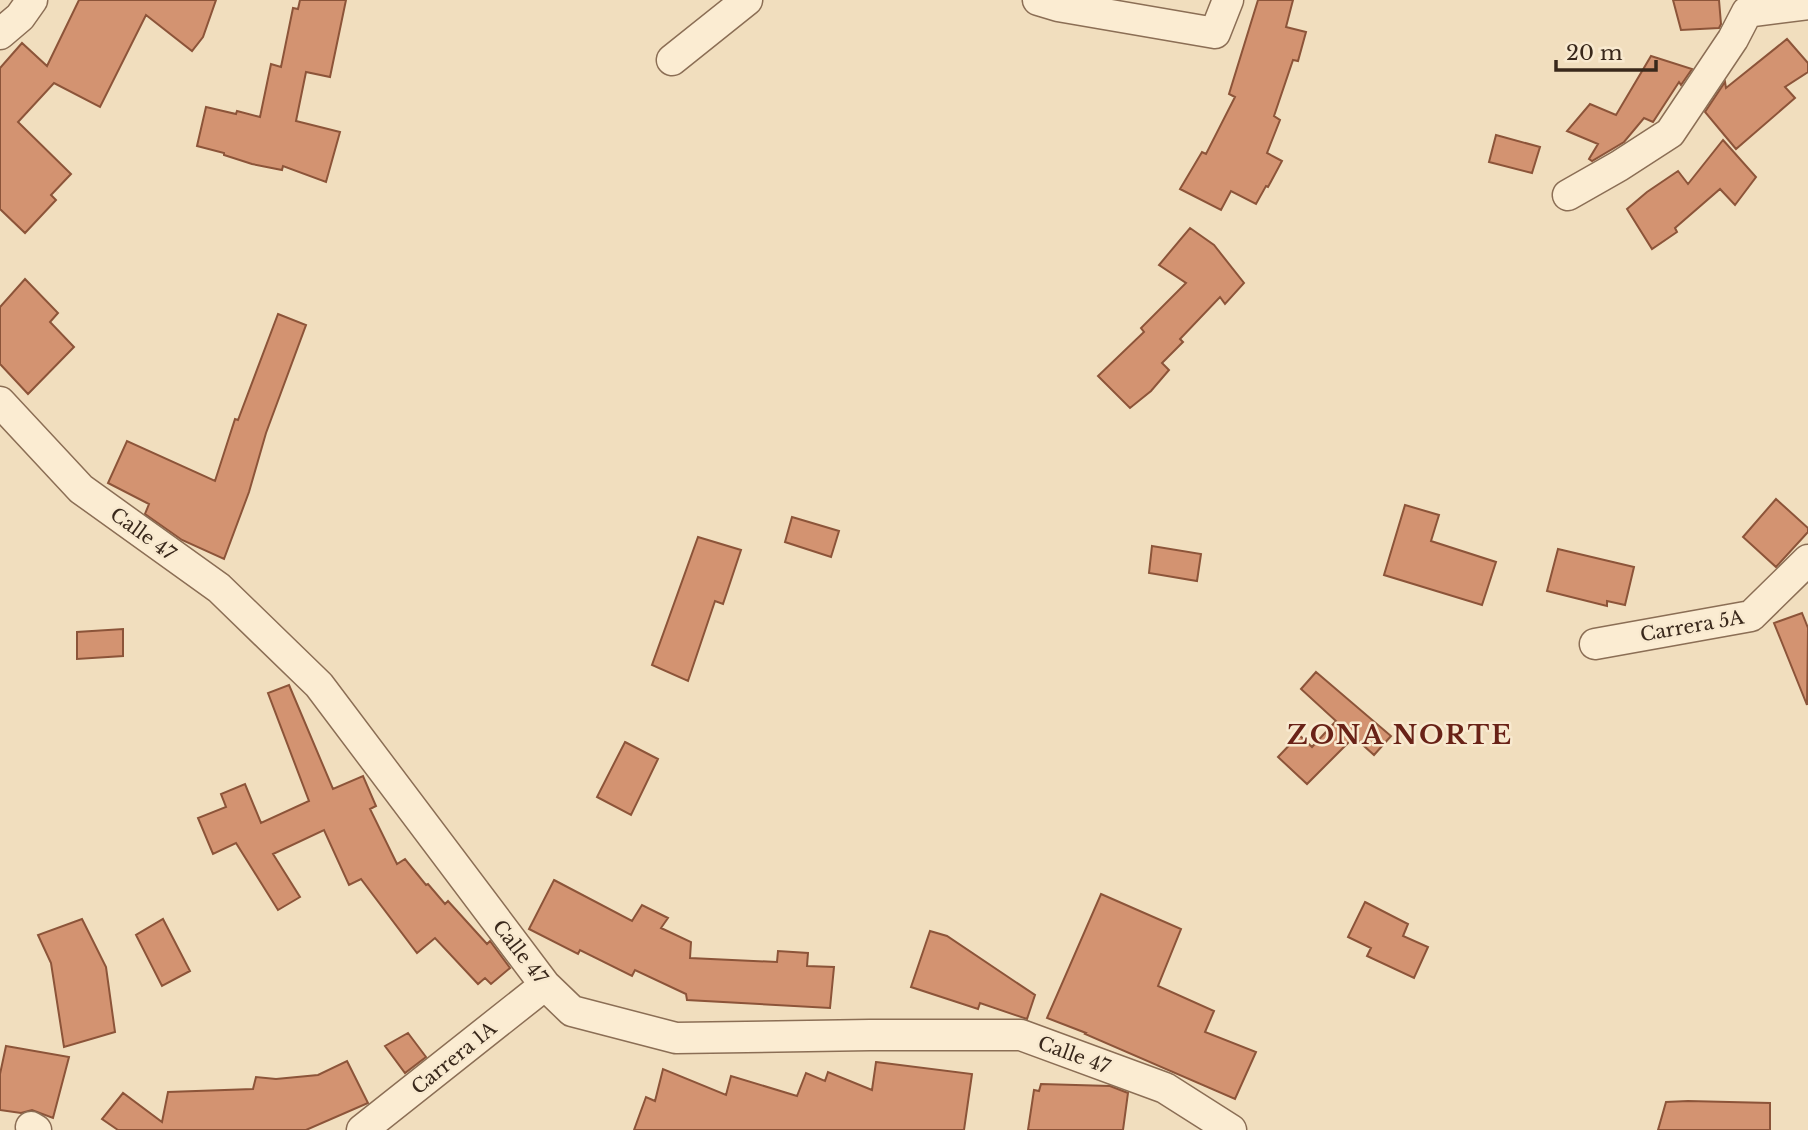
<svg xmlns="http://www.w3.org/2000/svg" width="1808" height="1130" viewBox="0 0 1808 1130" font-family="'Libre Baskerville',serif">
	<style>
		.building { fill: #d39371; stroke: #8c5439; stroke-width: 2 }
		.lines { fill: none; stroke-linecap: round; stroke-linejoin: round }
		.minor-casing { stroke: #8b6e55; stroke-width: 33 }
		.minor { stroke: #fbecd2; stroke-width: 30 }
		.labels { text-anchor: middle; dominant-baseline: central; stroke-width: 5; stroke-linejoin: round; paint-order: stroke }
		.street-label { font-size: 19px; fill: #39281b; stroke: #f8e9cf }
		.district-label { font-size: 26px; font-weight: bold; letter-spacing: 2px; fill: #692217; stroke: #f8e9cf }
	</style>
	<rect width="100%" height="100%" fill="#f1debe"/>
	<path class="building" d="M79,0H216L203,37L192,51L146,15L100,107L54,83L18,122L71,174L51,195L56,200L25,233L0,209V68L22,43L47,66Z
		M300,0H346L330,77L306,72L296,121L340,132L326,182L283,166L282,170L252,164L224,155V153L197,146L206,107L236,114L237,111L260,117L271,64L281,67L293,8L298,9Z
		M1258,0H1293L1286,27L1306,32L1298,61L1293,60L1274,116L1280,120L1267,153L1282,161L1268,187L1266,186L1256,204L1231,191L1221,210L1180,189L1202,152L1206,154L1235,97L1229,94Z
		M1673,0H1719L1721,24L1719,28L1681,30Z
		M1787,39L1808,63V72L1785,87L1795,98L1736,149L1705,112L1725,82L1726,88Z
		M1651,56L1692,69L1681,85L1679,82L1653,122L1644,118L1624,142L1592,161L1589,159L1598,144L1567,131L1590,104L1616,115Z
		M1496,135L1540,147L1532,173L1489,162Z
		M1723,140L1756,177L1735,205L1720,189L1675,228L1677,232L1652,249L1627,209L1647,192L1678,171L1688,184Z
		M1190,228L1214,245L1244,283L1225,304L1220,297L1180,339L1183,342L1162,363L1169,370L1151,391L1130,408L1098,376L1144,332L1141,328L1186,283L1159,265Z
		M25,279L58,313L50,322L74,347L28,394L0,364V307Z
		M278,314L306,325L266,433L249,492L224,559L182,540L145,514L149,504L108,483L127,441L215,481L235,419L238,420Z
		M1776,499L1808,528V532L1776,567L1743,537Z
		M1405,505L1439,515L1431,541L1496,562L1482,605L1384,575Z
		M792,517L839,531L831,557L785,542Z
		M698,537L741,550L723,604L715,601L688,681L652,665Z
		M1152,546L1201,554L1197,581L1149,573Z
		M1558,549L1634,567L1625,605L1607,601V606L1547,591Z
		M1802,613L1808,628L1807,705L1774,623Z
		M123,629V656L77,659V632Z
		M1316,672L1391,736L1374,755L1354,737L1307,784L1278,757L1299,735L1312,747L1336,721L1301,689Z
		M289,685L333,789L363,776L376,806L370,809L397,864L405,859L426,885L428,884L445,904L448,901L487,944L490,941L510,968L491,984L485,978L478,984L435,938L417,953L361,879L349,885L324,830L273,854L300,897L278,910L236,843L213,854L198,818L226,807L221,794L245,784L261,823L309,801L268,693Z
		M625,742L658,759L631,815L597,797Z
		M554,880L632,921L642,905L668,918L661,928L691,942L690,958L777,962L778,951L808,953L807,966L834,967L830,1008L687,1000L686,994L635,970L632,976L580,950L578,954L529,929Z
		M1101,894L1181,929L1158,986L1214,1011L1205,1032L1256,1052L1235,1099L1085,1034L1086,1033L1047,1018Z
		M1365,902L1408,924L1403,936L1428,947L1414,978L1367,956L1371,948L1348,937Z
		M82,919L106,967L115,1032L64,1047L51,963L38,935Z
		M163,919L190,971L162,986L136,935Z
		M930,931L947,936L1035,995L1027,1019L980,1003L978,1009L911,987Z
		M408,1033L426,1057L405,1073L385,1046Z
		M6,1046L69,1057L53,1118L32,1110L21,1113L0,1110V1074Z
		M347,1061L368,1103L306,1130H118L102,1119L123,1093L162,1122L168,1092L253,1089L256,1077L276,1079L318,1075Z
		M876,1062L972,1074L964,1130H634L646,1097L655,1101L663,1069L726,1095L731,1076L797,1096L806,1073L825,1081L828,1072L872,1090Z
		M1041,1084L1110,1086L1128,1093L1123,1130H1028L1034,1090L1039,1091Z
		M1688,1101L1770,1103V1130H1658L1666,1102Z"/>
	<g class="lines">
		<g class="minor-casing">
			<path id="minor" d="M1038,0L1058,6L1215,33L1228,0
				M1747,12L1808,4
				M0,34L20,17L32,0
				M672,60L747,0
				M1568,195L1619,166L1670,133L1733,39L1747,12
				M0,402L81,489L219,588L319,685L545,985L572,1011L676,1038L870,1035H1021L1165,1088L1231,1130
				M1595,644L1751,616L1808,560
				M31,1127L36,1130
				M362,1130L545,985"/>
		</g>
		<use href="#minor" class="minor"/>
	</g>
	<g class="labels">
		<g class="street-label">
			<text transform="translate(143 534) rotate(36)">Calle 47</text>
			<text transform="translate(1692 626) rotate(-10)">Carrera 5A</text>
			<text transform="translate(520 952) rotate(52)">Calle 47</text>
			<text transform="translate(1074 1055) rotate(20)">Calle 47</text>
			<text transform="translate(454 1058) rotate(-39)">Carrera 1A</text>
		</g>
		<g class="district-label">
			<text x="1400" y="735">ZONA NORTE</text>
		</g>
	</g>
	<path d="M1556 60v10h100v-10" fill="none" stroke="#39281b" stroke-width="3.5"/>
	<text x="1566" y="60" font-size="21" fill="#39281b" stroke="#f8e9cf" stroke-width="5" paint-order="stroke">20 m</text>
</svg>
